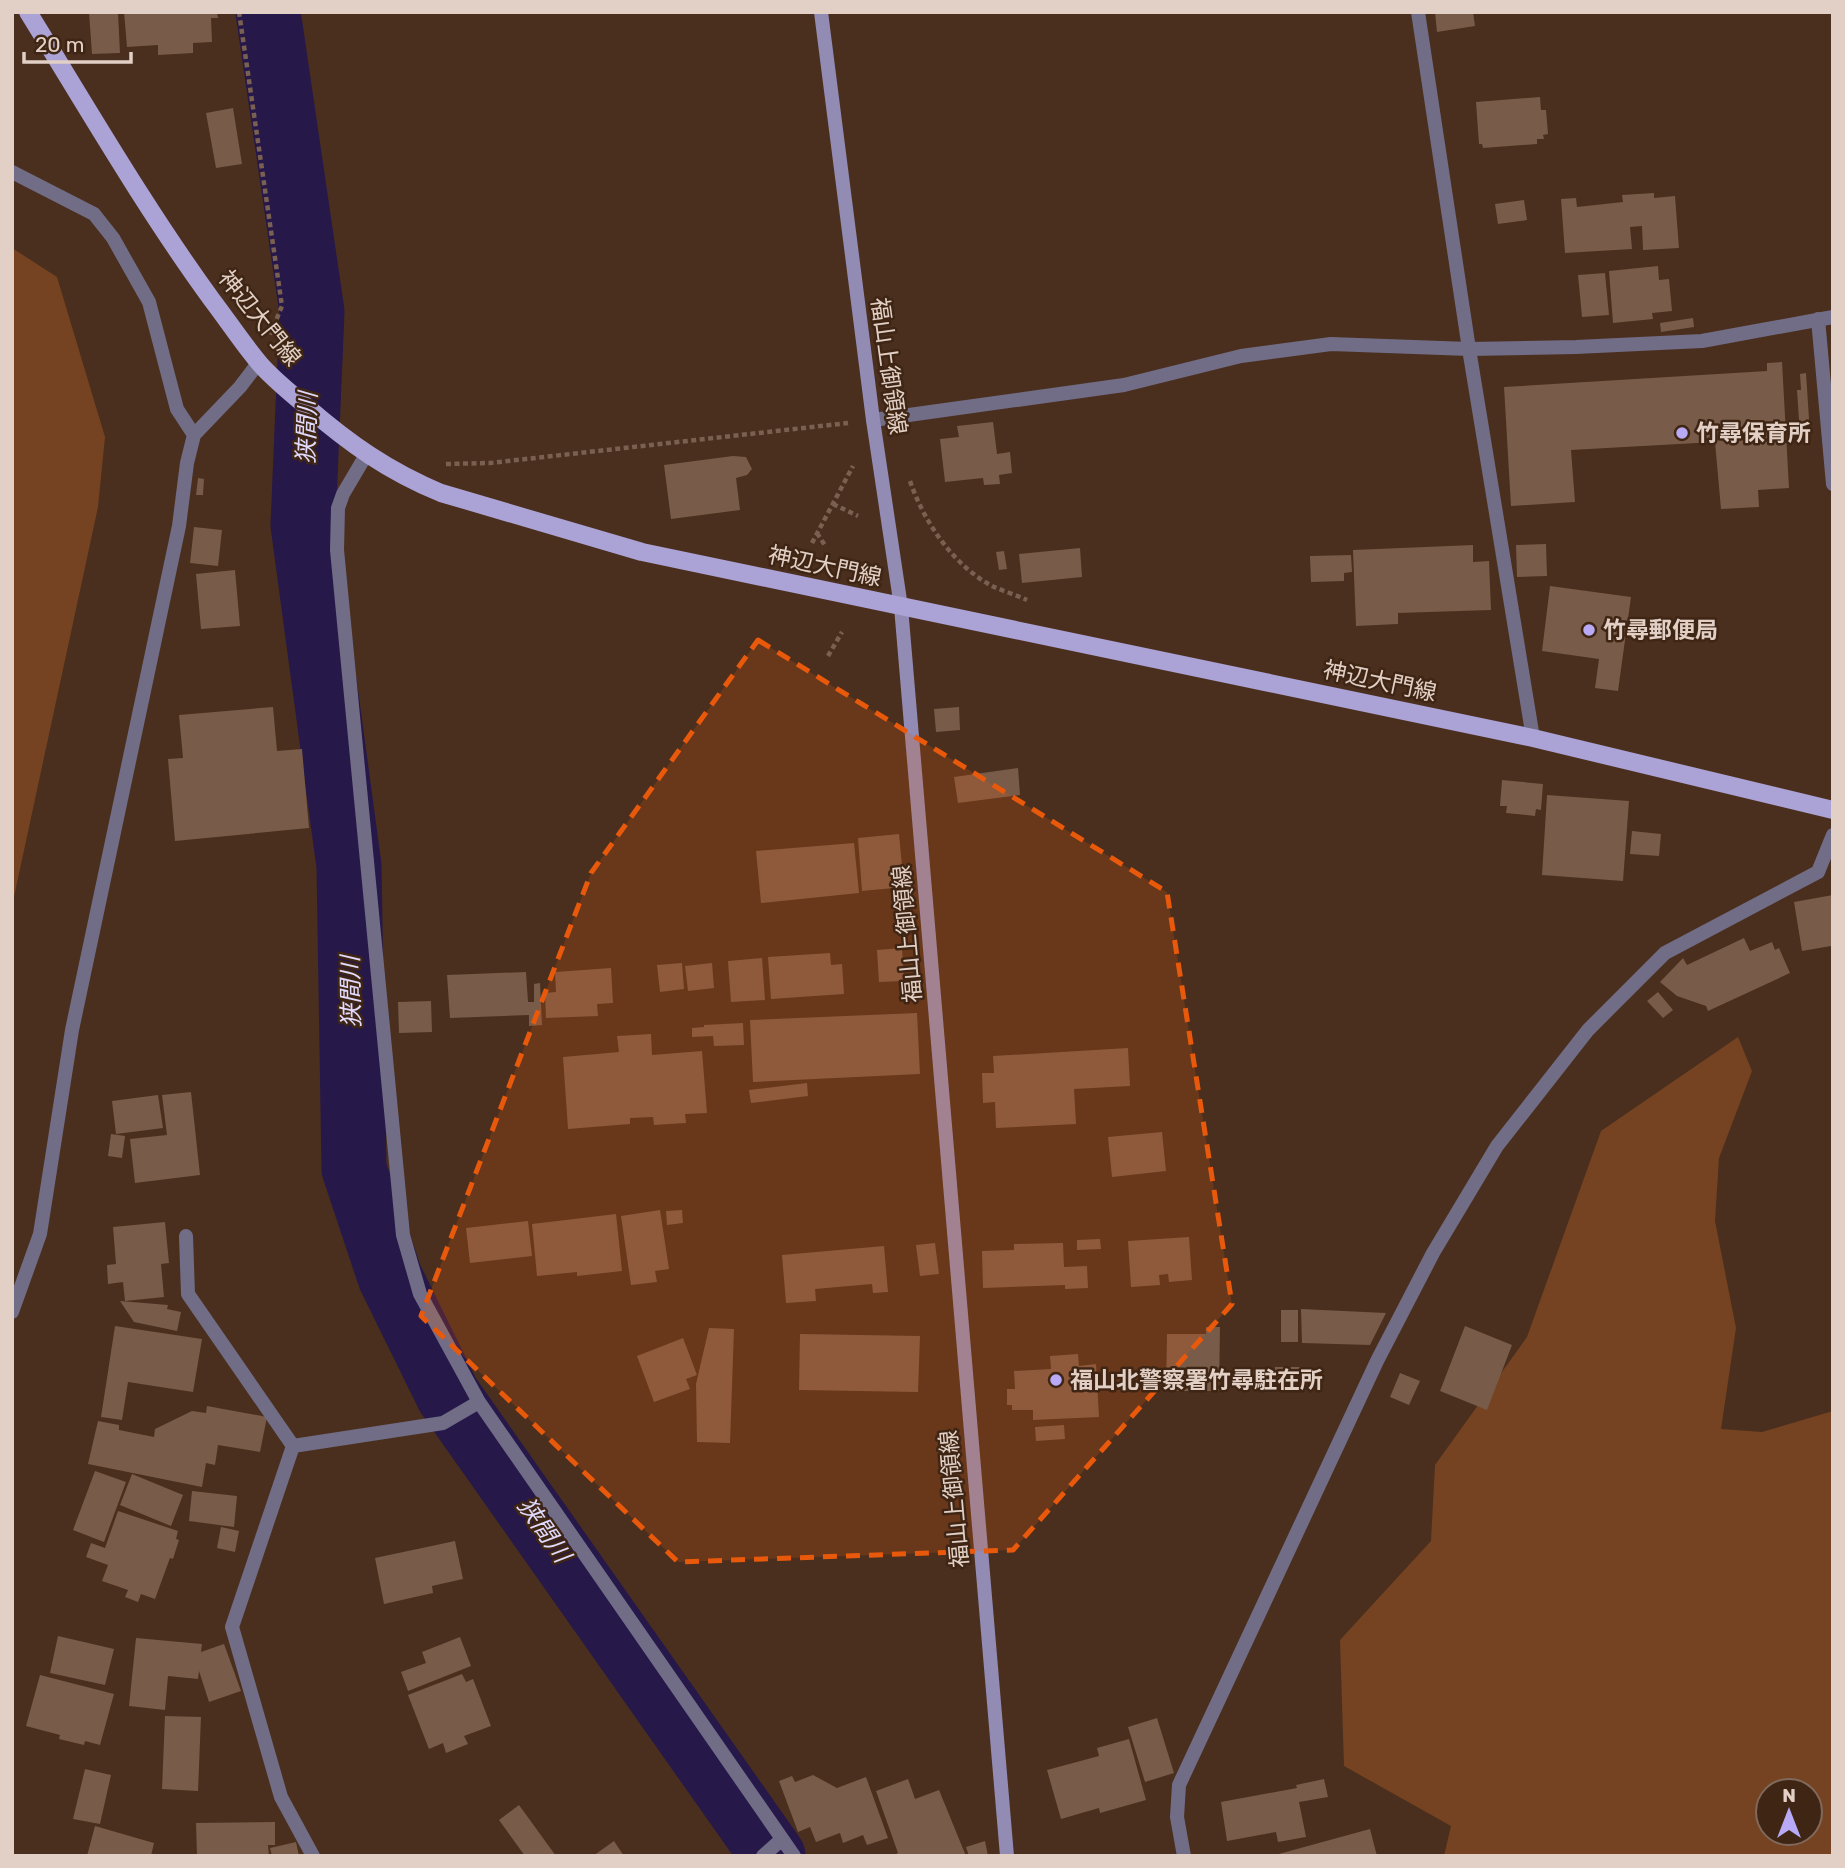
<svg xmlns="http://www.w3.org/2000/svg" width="1845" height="1868" viewBox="0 0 1845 1868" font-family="Rubik,'Noto Sans JP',sans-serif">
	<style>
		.green { fill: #754321; fill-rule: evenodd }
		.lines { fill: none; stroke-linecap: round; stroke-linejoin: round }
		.river { stroke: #261849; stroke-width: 65 }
		.building { fill: #785b48 }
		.path { stroke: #796051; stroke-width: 4.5; stroke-dasharray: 5 3.5; stroke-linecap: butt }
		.lane { stroke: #716d87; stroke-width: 14 }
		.street { stroke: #716d87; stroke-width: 14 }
		.secondary { stroke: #928bb3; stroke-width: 14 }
		.primary { stroke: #aba2d6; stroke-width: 18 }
		.marked { fill: #e8590c; fill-opacity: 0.2; stroke: #e8590c; stroke-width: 5; stroke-dasharray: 14 9; stroke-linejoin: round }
		.poi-dot { fill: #b9aaf7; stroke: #3f2514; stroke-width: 2.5 }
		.labels { text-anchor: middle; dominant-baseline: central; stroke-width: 5; stroke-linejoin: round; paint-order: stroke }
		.street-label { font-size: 23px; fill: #e2d0c6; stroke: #3f2514 }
		.poi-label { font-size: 23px; font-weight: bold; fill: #e2d0c6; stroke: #3f2514; text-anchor: start }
		.water-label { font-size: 24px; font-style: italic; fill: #e0dafd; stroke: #3f2514 }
	</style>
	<rect width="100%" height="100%" fill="#4a2f1e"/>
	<path class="green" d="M12,248L57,277L105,437L98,507L12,906Z
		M1738,1037L1752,1071L1719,1158L1715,1221L1736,1328L1721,1429L1762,1432L1833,1411V1856H1444L1451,1826L1344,1766L1340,1640L1431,1541L1435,1465L1527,1337L1601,1131ZM1768,1791H1810V1833H1768Z"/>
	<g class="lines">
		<path class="river" d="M268,12L312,312L303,525L349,866L354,1169L390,1277L448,1395L773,1856"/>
	</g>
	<path class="building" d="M89,12H118L120,53L92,54Z
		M124,12H217L218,18H211L212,42L193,43V53L158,55V45L127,47Z
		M1435,12H1473L1475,26L1437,32Z
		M1540,97L1541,110H1546L1548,134L1543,135L1544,139H1537V144L1483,148L1482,144H1479L1476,102Z
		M233,108L242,164L216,168L206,113Z
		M1654,193V198L1675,196L1679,248L1643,250L1642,226L1630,227L1632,249L1565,253L1561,199L1576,198L1577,207L1623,202L1622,195Z
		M1524,200L1527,220L1498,224L1495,204Z
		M1658,266L1659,280L1669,279L1672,311L1652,313L1653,319L1613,323L1609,271Z
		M1605,273L1609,315L1582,317L1578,275Z
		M1693,318L1694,327L1661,332L1660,323Z
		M1782,362L1789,488L1758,490L1759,507L1721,509L1715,442L1571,450L1575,502L1511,506L1504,387L1767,371V363Z
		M1806,373L1810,434L1800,435L1797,390H1801L1800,374Z
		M993,422L997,454L1010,452L1012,473L999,475L1000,484L984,485L983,478L945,482L940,439L959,437L957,426Z
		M733,456L746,457L752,469L747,475L736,478L740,510L671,519L664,465Z
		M198,478L204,479L203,495H196Z
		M194,527L222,530L218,566L190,563Z
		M1546,544L1547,576L1517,577L1516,545Z
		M1473,545V562L1489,561L1491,610L1398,613V624L1356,626L1353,550Z
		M1080,548L1082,577L1022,583L1019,554Z
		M1004,551L1007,569L999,570L996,552Z
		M1351,555L1352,572L1344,573V581L1311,582L1310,556Z
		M235,570L240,626L201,629L196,574Z
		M1550,586L1631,597L1618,691L1595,688L1599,659L1542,651Z
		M273,707L277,751L302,749L309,828L175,841L168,759L183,758L179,715Z
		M959,707L960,730L936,732L934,709Z
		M1018,768L1020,795L958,803L954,777Z
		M1502,780L1543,784L1541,810L1536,809L1535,816L1506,813L1507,806H1500Z
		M1547,795L1629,801L1623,881L1542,875Z
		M1632,831L1661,834L1659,856L1630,854Z
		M899,834L904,887L862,891L858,838Z
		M854,843L859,893L761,903L756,851Z
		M1833,895L1831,946L1802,951L1794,902Z
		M1744,938L1750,951L1772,942L1775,950L1779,948L1790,973L1708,1011L1706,1006L1677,996L1660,982L1683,958L1687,965Z
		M902,948L904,981L879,982L877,950Z
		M830,953L831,965L842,964L844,994L771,999L768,957Z
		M762,958L765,1000L731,1002L728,961Z
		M682,963L684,989L660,992L657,965Z
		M712,963L714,988L688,991L685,966Z
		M611,968L613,1003L597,1004L598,1016L546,1018L545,993L556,992L555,972Z
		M526,972L528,1002H534V984L540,983L542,1025L529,1026V1015L450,1018L447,975Z
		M1658,992L1673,1010L1663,1018L1647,1001Z
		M431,1001L432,1032L399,1033L398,1002Z
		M917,1013L920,1074L753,1082L750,1020Z
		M743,1023L744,1045L714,1046L713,1036L692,1037V1028L704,1027V1025Z
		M651,1034L652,1055L702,1051L707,1113L685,1114L686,1123L654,1125L653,1117L630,1118V1124L568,1129L563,1057L619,1052L617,1036Z
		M1128,1048L1130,1086L1074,1089L1076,1124L996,1128L995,1102L983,1103L982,1073H994L993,1056Z
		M807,1083L808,1096L751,1103L749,1090Z
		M191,1092L200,1175L135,1183L130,1139L167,1135L162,1095Z
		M158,1095L163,1128L116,1134L112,1101Z
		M1162,1132L1166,1171L1112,1177L1108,1137Z
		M111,1134L125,1136L122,1158L108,1156Z
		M660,1210L669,1269L655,1271L657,1282L631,1285L621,1216Z
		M682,1210L683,1223L667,1225L666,1211Z
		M616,1214L622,1271L577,1276V1272L537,1276L532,1224Z
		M528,1221L532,1256L470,1263L466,1228Z
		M165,1222L169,1263L161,1264L164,1297L125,1301L123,1282L108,1284L107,1265L116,1264L113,1227Z
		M1189,1237L1192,1280L1169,1282L1168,1274L1159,1275L1160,1285L1131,1287L1128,1241Z
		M1100,1239L1101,1249L1077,1250V1240Z
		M935,1243L939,1274L920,1276L916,1245Z
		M1063,1243L1064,1267L1087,1266L1088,1288L1065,1289V1285L983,1288L982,1251L1014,1250V1244Z
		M884,1246L888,1292L873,1293L872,1284L815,1289L816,1301L786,1303L782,1255Z
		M120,1301L168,1305L167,1309L181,1312L177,1331L134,1322Z
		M1301,1309L1386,1313L1370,1345L1302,1343Z
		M1281,1310H1298V1342H1281Z
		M115,1326L202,1339L193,1392L128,1382L122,1420L101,1417Z
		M1465,1326L1512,1345L1487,1410L1440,1391Z
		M1206,1327H1220L1219,1391H1166L1167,1334H1206Z
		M709,1328L734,1329L730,1443L697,1442L696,1384Z
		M800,1334L920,1336L918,1392L799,1390Z
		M683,1338L697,1375L686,1379L690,1389L654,1402L637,1356Z
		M1078,1354L1079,1366L1096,1364L1099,1417L1033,1420V1410H1012V1405H1007V1389H1015L1014,1371L1051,1369L1050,1356Z
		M1275,1367H1300L1299,1379L1253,1378V1369L1275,1370Z
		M1400,1373L1420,1381L1409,1405L1390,1397Z
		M207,1406L267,1417L260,1452L218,1445L215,1465L206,1463L202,1487L88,1464L98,1421L119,1425V1430L154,1437L155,1429L192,1411L206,1413Z
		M1064,1425L1065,1439L1036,1441L1035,1427Z
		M95,1471L126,1482L104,1542L73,1530Z
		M132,1474L183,1495L171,1526L120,1505Z
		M192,1491L237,1496L234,1527L189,1521Z
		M118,1511L178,1531L176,1539L179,1540L173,1559L170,1558L155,1599L141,1594L138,1602L125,1597L128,1590L102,1581L108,1565L86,1557L91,1543L105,1548Z
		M221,1527L239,1531L235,1552L217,1548Z
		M455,1541L463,1579L432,1586L433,1593L384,1604L375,1558Z
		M58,1636L114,1649L105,1685L50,1673Z
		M460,1637L471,1666L408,1691L401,1672L426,1663L422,1652Z
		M136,1638L202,1644L201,1652L224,1644L241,1691L209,1702L199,1671L198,1679L168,1676L165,1710L129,1706Z
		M462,1674L466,1682L473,1679L491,1726L464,1736L468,1744L446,1753L443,1743L429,1749L408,1695Z
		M40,1675L114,1694L100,1745L85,1741L84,1745L59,1739L60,1735L26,1726Z
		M165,1716L201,1717L198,1791L162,1789Z
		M1157,1718L1174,1773L1145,1782L1128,1727Z
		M1129,1739L1146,1800L1100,1813L1099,1808L1061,1819L1047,1770L1099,1756L1097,1748Z
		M85,1769L111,1775L100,1824L73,1819Z
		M813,1775L837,1788L866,1777L888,1838L867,1845L863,1835L843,1843L840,1833L816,1842L810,1827L798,1832L779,1781L792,1776L795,1782Z
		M908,1779L915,1799L939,1790L966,1856H892L898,1853L876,1791Z
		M1324,1779L1328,1797L1299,1802L1306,1837L1278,1842L1276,1832L1227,1841L1221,1802L1297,1788L1296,1785Z
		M519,1805L556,1856H525L499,1820Z
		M275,1822V1845H268L269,1856H197L196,1823Z
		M95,1826L154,1843L151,1856H87Z
		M1370,1829L1377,1856H1275V1855Z
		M614,1841L624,1856H593Z
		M985,1841L988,1856H969L966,1847Z
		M296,1842L299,1856H272L270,1848Z"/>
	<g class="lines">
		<path class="path" d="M239,12L282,306L270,335
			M446,464L490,463L848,423
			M910,481C924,522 953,565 992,586C1003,591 1016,595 1027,600
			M833,504L858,516
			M817,533L826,547
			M812,543L853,466
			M828,656L842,632"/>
		<path class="lane" d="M1418,12L1469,349L1533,738"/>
		<path class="street" d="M12,172L94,214L113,238L149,302L177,409L194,435
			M1818,319L1833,484
			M873,420L1124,385L1241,356L1331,344L1469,349L1576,347L1702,341L1833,317
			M366,455L343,494L338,508L337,550L403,1235L420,1294L479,1402L794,1856
			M186,1236L188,1294L293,1446
			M12,1312L40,1234L72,1030L179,526L187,463L194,435L240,387L259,362
			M313,1856L281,1797L232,1627L293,1446L443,1423L479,1402
			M763,1856L781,1840
			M1184,1856L1177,1817L1179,1785L1377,1361L1433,1253L1497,1146L1588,1030L1665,953L1818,872L1833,835"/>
		<path class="secondary" d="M821,12L873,420L901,607L1007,1856"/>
		<path class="primary" d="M28,12C88,109 145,208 212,300C228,321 243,344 260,364C274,380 291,393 307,407C350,444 388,471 441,493L642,552L1533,738L1833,810"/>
	</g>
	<path class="marked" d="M758,640L1167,892L1232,1304L1013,1550L678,1562L421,1316L591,873Z"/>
	<g class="poi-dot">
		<circle cx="1682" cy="433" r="7"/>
		<circle cx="1589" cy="630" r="7"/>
		<circle cx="1056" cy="1380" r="7"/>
	</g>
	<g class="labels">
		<g class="street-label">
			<text transform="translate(260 318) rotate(51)">神辺大門線</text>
			<text transform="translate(889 366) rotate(82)">福山上御領線</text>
			<text transform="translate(825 566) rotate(12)">神辺大門線</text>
			<text transform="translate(1380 681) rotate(12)">神辺大門線</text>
			<text transform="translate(907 934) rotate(-95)">福山上御領線</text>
			<text transform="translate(954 1499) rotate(-95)">福山上御領線</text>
		</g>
		<g class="poi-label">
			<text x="1696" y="433">竹尋保育所</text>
			<text x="1603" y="630">竹尋郵便局</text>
			<text x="1070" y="1380">福山北警察署竹尋駐在所</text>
		</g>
		<g class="water-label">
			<text transform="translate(307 428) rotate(-88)">狭間川</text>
			<text transform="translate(351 992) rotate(-91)">狭間川</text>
			<text transform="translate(544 1530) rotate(55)">狭間川</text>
		</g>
	</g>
	<rect width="1845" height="1868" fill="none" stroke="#e2d0c6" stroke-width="28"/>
	<g transform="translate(1789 1812)"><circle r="33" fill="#3f2514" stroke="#80695b" stroke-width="2"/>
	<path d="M0-5L12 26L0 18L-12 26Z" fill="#b9aaf7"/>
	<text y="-10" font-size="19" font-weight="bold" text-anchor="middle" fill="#e2d0c6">N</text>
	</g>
	<path d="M24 52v10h107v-10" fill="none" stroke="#e2d0c6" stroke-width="3.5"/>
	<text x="35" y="52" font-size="21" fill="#e2d0c6" stroke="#3f2514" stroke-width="5" paint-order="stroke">20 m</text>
</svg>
